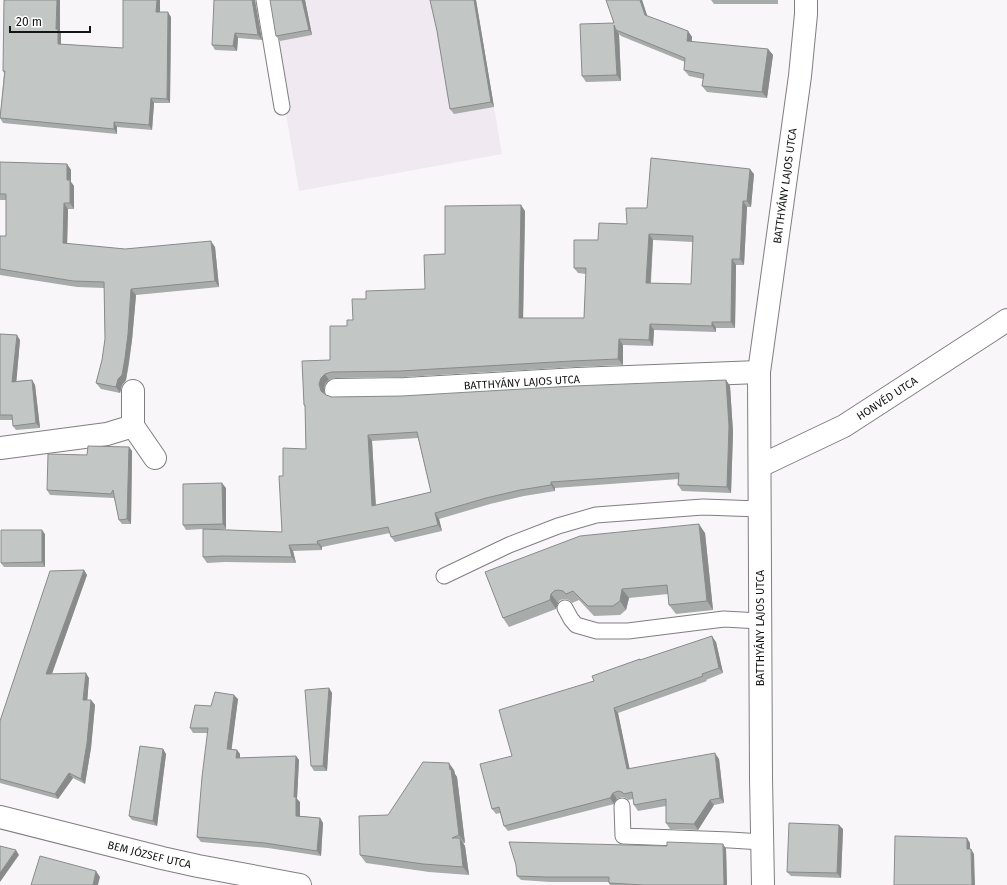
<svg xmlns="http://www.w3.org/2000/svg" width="1007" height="885" viewBox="0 0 1007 885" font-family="'Fira Sans',sans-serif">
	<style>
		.built { fill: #f0e9f2 }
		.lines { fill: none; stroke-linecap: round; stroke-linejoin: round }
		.lane-casing { stroke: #807e81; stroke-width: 17 }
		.street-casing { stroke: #807e81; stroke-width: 24 }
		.lane { stroke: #fff; stroke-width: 15 }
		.street { stroke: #fff; stroke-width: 22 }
		.wall { fill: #a7aba9; fill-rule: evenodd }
		.shaded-wall { fill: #888b8a }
		.building { fill: #c2c7c5; stroke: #888b8a; fill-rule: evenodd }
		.labels { text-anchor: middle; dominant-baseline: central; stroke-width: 3; stroke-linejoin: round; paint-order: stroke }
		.street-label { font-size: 11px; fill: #151415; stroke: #fff }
	</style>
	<rect width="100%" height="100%" fill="#f9f6fa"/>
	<path class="built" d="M267,0H476L502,154L299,191Z"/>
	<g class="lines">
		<g class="lane-casing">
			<path id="lane" d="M264,0L282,107
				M444,576L509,545L558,526L596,515L703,507L760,509
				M565,608L571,619L576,625L597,631H628L724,619L760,621
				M622,806L623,836L730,840L762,842"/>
		</g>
		<g class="street-casing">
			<g id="street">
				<path id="s1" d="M336,390L405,389L577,379L759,372"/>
				<path d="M133,426L155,458"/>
				<path d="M0,448L107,434L133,426V391"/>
				<path id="s2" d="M760,466L844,426L989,332L1007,320"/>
				<path id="s3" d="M0,817L162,858L198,866L300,885"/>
				<path id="s4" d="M763,885L761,778L759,372L800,76L806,14V0"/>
			</g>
		</g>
		<use href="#lane" class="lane"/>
		<use href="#street" class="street"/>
	</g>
	<path class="wall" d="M60,0V31L61,33V44L123,48V0H160V12L171,17L170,103H154L152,130L117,127V134L3,123L0,118L4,73L3,71Z
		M270,0H305L312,35L280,41L276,36Z
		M430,0H476L494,107L454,114L450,109L437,31Z
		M606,0H642L647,16L688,31L692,37V42L768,49L773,55L767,98L707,92L702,86L703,79L689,76L684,70L685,62L621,36L619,34L621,81L586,82L582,76L614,23Z
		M711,0H778V4H714Z
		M255,1L262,40L238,38L237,51L215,50L212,45Z
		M0,162L67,164L71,170V182L74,186V209H68L67,244L125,249L215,247L219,287L136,295L132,340L129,364L126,380L122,385L120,393L101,389L96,383L102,360L105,339L104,288L77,287L0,275V236H6V200H0Z
		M754,174L751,207H747L744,265H736L735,328H716V332L654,330L653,346L623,345V365L576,367L405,377L336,378L329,380L325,384L324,390L325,394L326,395L332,397L402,396L726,380L730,386L733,432L731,493L682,491L678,485L679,479L555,488V491L524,496L490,504L439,519L442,531L395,542L391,537L390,533L322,547V550L293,551L296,563L225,562L207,563L203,557V529L186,530L183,525L226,488V529H204L282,532L283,476L306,449L305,407L304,405L330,360L347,326L353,320L366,299L425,289L445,254L525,211L523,318H584L586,274L578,273L574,268L598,240L627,224L647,208ZM653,240L693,242L691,284L651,283ZM418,438L431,492L376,505L372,441Z
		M0,334L20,340L16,381L32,380L35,385L40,428L16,430L13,426V420H0Z
		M129,447L132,451L131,524H122L119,520L114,498L50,495L47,490L87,455Z
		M705,533L713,610L676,614L669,605L668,594L629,598L626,610L620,615L594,616L579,600L572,603L569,600L565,599L560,600L558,603L556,609L509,627L503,618L485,572Z
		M45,534V567H4L1,563Z
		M84,570L87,575L52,674L89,678L87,700H91L95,705L91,748L85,784L73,778L58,799L0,783V721Z
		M716,642L723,673L706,680L707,681L618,713L629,769L719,759L724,803L714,805L698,830L670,829L666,823V806L638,811L634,805L633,799L628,800L626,798L622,797L617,799L614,804L508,831L504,826L500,813L496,814L492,809L512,756L594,681L640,659L641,660Z
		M329,688L332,693L327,771H314L311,766Z
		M238,699L231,749L237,750L240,754V758L296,756L299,760L297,799L300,802V816L320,818L323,823L321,856L268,848L201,842L197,837L208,733H193L190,728L211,706Z
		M163,749L166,754L157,826L132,820L129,816Z
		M454,770L455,774L457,777L465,843H463L465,846L469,875L429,872L366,863L360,855L388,815Z
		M843,829L841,878L791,876L787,872Z
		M723,844L726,849L727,885H610L609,883V882H550L521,880L517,876L667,846Z"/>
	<path class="shaded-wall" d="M57,0H60V31L61,33V49L58,44L56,29Z
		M157,0H160V17L156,12Z
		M252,0H255L262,40L258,35Z
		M302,0H305L312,35L309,30Z
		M474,0H476L494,107L491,102Z
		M640,0H642L649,21L645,15Z
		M168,12L171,17L170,103L167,99Z
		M614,25L616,30L619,34L621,81L617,75Z
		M688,31L692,37L691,48L687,41Z
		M235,33L238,38L237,51L233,46Z
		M768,49L773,55L767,98L762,92Z
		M151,98L154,103L152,130L149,125Z
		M114,122L117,127V134L114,129Z
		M67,164L71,170V182L74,186V209L70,203L67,180Z
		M750,169L754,174L751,207L747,201Z
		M743,201L747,207L744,265L740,259Z
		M64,203L68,209L67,249L63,243Z
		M521,205L525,211L523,323L519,318Z
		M649,234L653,240L650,288L646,283Z
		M211,241L215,247L219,287L215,281Z
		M732,259L736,265L735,328L731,322Z
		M131,289L136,295L132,340L126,380L122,385L120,393L116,387Z
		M712,322L716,328V332L712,326Z
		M650,324L654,330L653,346L649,340Z
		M17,335L20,340L16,386L12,382Z
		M619,339L623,345V365L618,359Z
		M325,374L329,380L325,384L324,390L326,397L321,391L319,384L321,378Z
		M32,380L35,385L40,428L36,423Z
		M726,380L730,386L733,432L731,493L727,487Z
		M368,435L372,441L376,512L372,506Z
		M129,447L132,451L131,524L127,519Z
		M551,482L555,488V491L551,485Z
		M222,483L226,488V529L223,524Z
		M435,513L439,519L442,531L438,525Z
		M699,524L705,533L713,610L707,601Z
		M42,530L45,534V567L42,562Z
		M317,541L322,547V550L318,544Z
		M289,545L293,551L296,563L292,557Z
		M84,570L87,575L50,679L46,674Z
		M622,589L629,598L626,610L620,601Z
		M551,594L558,603L556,609L550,600Z
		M712,636L716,642L723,673L719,668Z
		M86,673L89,678L87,705L83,700Z
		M329,688L332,693L327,771L323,766Z
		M234,695L238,699L231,754L227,749Z
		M91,700L95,705L91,748L85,784L81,779Z
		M614,708L618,713L631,775L627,769Z
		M163,749L166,754L157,826L153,821Z
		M237,750L240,754V762L236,758Z
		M715,753L719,759L724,803L720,798Z
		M296,756L299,760L297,799L300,802V821L296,816L294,797Z
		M449,763L454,770L455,774L457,777L465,843L459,835Z
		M69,773L73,778L58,799L55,794Z
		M613,793L617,799L614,804L610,798Z
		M710,800L714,805L698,830L694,824Z
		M320,818L323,823L321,856L317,851Z
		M839,825L843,829L841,878L837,873Z
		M460,838L465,846L469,875L463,867Z
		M967,838L970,843V854L967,849Z
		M723,844L726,849L727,885H724Z
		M971,849L974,854L975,885H972Z
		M16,850L19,855L0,882V873Z
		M96,871L100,877L98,885H93Z"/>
	<path class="building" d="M4,0H57L56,29H58V44L123,48V0H157L156,12H168L167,99L151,98L149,125L114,122V129L0,118L5,71H3Z
		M214,0H252L258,35L235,33L233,46L212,45Z
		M270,0H302L309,30L276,36Z
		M430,0H474L491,102L450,109L437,31Z
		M606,0H640L645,15L688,31L687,41L768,49L762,92L702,86L704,74L684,70L685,58L616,30L614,25L617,75L582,76L580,24L614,23Z
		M651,158L750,169L747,201H743L740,259H732L731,322H712V326L650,324L649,340L619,339L618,359L572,361L400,371L332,372L325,374L321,378L319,384L321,391L326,395L332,397L402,396L574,386L726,380L729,426L727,487L678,485L679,473L551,482V485L520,490L486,498L435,513L438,525L391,537L388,527L317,541L318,544L289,545L292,557L221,556L203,557V529L282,532L279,476H283V448L306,449L305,405H304L302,361L330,360V326H347V320H353L352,299H366V291L425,289L424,255L445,254V206L521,205L519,318H584L586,268H574V240H598L599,223L627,224L626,208H647ZM649,234L693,236L691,284L646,283ZM417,432L431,492L372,506L368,435Z
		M0,162L67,164V180H70V203H64L63,243L125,249L211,241L215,281L131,289L128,334L125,358L122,375L118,379L116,387L96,383L102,360L105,339L104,282L73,281L0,269V236H6V194H0Z
		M0,334L17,335L12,382L32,380L36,423L13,426L12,415H0Z
		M88,446L129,447L127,519L119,520L113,490L111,494L47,490L48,454L87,455Z
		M222,483L223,524L183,525V484Z
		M699,524L707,601L669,605L667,585L622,589L620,601L613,606H588L573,591L566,594L563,591L558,590L554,591L551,594L550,600L503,618L485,572L580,536Z
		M1,530H42V562L1,563Z
		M84,570L46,674L86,673L83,700H91L87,743L81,779L69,773L55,794L0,779V721L50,571Z
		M712,636L719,668L702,674L703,676L614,708L627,769L715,753L720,798L710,800L694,824L666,823V799L634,805L632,792L624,794L622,792L618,791L613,793L610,798L504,826L499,807L492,809L480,764L512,756L499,710L594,681L592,676L640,659V660Z
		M329,688L323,766H311L305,690Z
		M215,692L234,695L227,749L237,750L236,758L296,756L294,797H296V816L320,818L317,851L265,843L197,837L202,777L208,728H190L195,705L211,706Z
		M140,746L163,749L153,821L129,816Z
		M423,762L449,763L450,770L451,769L459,835L452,838H460L463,867L423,864L360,855L359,816L388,815Z
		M789,823L839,825L837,873L787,872Z
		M895,836L967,838V849H971L972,885H894Z
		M509,842L667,846V842L723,844L724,885H644L609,883V877H546L517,876L516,865Z
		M0,846L16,850L0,873Z
		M40,856L96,871L93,885H31Z"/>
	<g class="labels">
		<g class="street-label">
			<text stroke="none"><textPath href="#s4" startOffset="701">BATTHYÁNY LAJOS UTCA</textPath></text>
			<text stroke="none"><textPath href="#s1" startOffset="186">BATTHYÁNY LAJOS UTCA</textPath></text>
			<text stroke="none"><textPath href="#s2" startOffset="144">HONVÉD UTCA</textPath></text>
			<text transform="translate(760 628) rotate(-90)">BATTHYÁNY LAJOS UTCA</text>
			<text stroke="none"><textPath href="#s3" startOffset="154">BEM JÓZSEF UTCA</textPath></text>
		</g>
	</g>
	<path d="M10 26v6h80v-6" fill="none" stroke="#151415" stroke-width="2"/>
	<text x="16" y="26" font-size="12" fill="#151415" stroke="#ffffff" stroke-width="3" paint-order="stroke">20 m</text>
</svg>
